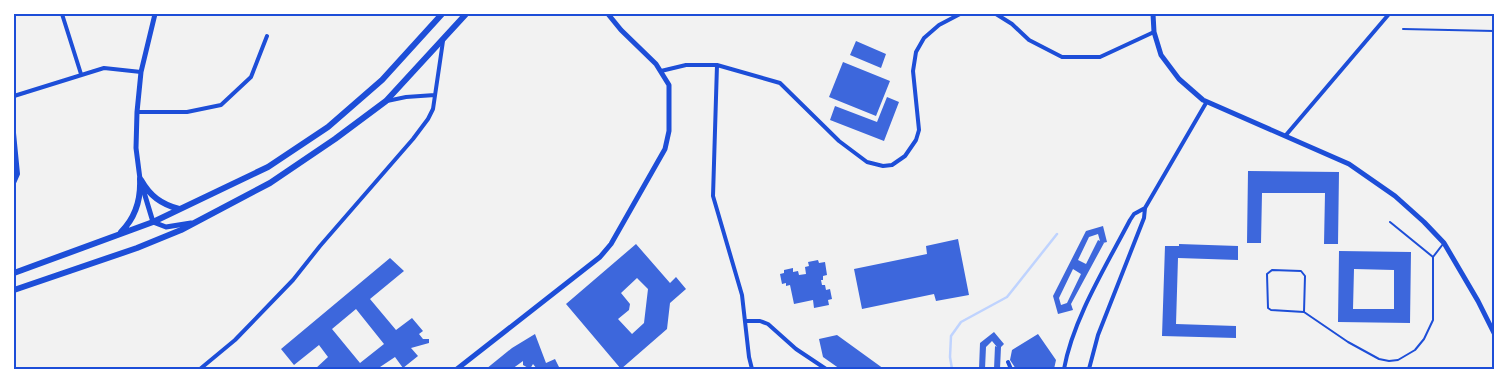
<svg xmlns="http://www.w3.org/2000/svg" width="1508" height="383" viewBox="0 0 1508 383" font-family="Raleway,sans-serif">
	<style>
		.lines { fill: none; stroke-linecap: round; stroke-linejoin: round }
		.stream { stroke: #bfd3fe; stroke-width: 2.5 }
		.building { fill: #3d67dc; fill-rule: evenodd }
		.service { stroke: #1d4ed8; stroke-width: 2 }
		.minor { stroke: #1d4ed8; stroke-width: 4 }
		.tertiary { stroke: #1d4ed8; stroke-width: 5 }
		.primary { stroke: #1d4ed8; stroke-width: 6 }
		.neatline { fill: none; stroke: #1d4ed8; stroke-width: 2 }
	</style>
	<rect width="100%" height="100%" fill="#f2f2f2"/>
	<g class="lines">
		<path class="stream" d="M952,369L950,357L951,336L961,322L1007,297L1057,234"/>
	</g>
	<path class="building" d="M856,41L886,54L881,68L850,55Z
		M843,62L890,81L876,116L829,97Z
		M887,97L899,102L884,141L830,120L835,106L877,122Z
		M1248,171L1339,172L1338,244H1324L1325,193H1262L1261,243H1247Z
		M1103,226L1107,242L1103,243H1104L1071,304L1073,310L1058,314L1053,296L1086,231ZM1098,234L1100,241L1098,240L1086,264L1078,260L1089,237ZM1073,269L1081,274L1067,303L1061,305L1059,298Z
		M958,239L969,295L936,301L934,294L862,309L854,269L927,254L926,246Z
		M636,244L670,283L676,277L686,289L670,303L667,329L621,369L566,304ZM637,278L648,289L644,323L632,334L618,319L629,310L630,304L621,293Z
		M1179,244L1238,246V260L1178,258L1176,324L1236,326V338L1162,336L1165,246H1179Z
		M1339,251L1411,252L1410,323L1338,322ZM1354,269L1394,270V309H1353Z
		M390,258L404,271L370,299L396,330L412,318L423,331L419,334L423,339H429V343L411,348L418,356L403,368L395,357L377,369H315L328,357L319,345L294,365L281,349ZM356,309L384,344L360,363L332,329Z
		M818,260L819,263L825,262L827,275L823,276V280H821L822,285H825L826,290L830,289L832,299L828,300L829,305L814,308L813,300L794,304L790,285L786,286V283L782,284L780,274L784,273V270L793,268V272L798,271L799,275L806,274L805,267L809,266L808,262Z
		M994,332L1004,344L1001,347L1000,369H994L995,346L997,347L992,341L986,347L985,369H979L980,343Z
		M535,334L546,363L555,359L560,369H537L533,364L530,369L523,365V361L512,369H486L512,348Z
		M1038,334L1056,360L1054,369H1016L1010,360L1012,350Z
		M837,335L884,369H840L823,357L819,339Z"/>
	<g class="lines">
		<path class="service" d="M1403,29L1494,31
			M1390,222L1433,257
			M1304,312L1305,276L1301,271L1272,270L1267,274L1268,308L1271,310L1304,312L1348,342L1379,359L1389,361L1398,360L1415,350L1424,339L1433,320V257L1443,244"/>
		<path class="minor" d="M62,14L81,74
			M996,14L1012,24L1029,40L1062,57H1100L1154,32
			M717,65L713,196L742,295L749,357L752,369
			M661,71L686,65H717L780,83L839,141L867,162L883,166L892,165L905,156L916,140L919,130L913,71L916,52L924,38L939,25L960,14
			M14,96L104,68L141,72
			M387,101L406,97L435,95
			M137,112H187L221,105L251,77L267,36
			M14,133L18,174L14,183
			M1286,135L1389,14
			M746,321H760L768,324L796,349L826,369
			M1008,362L1011,369
			M200,369L235,340L293,280L320,246L413,139L428,119L433,109L443,41
			M1064,369C1073,319 1106,266 1130,220L1134,214L1145,208L1206,103
			M1089,369L1098,335L1144,218L1145,208"/>
		<path class="tertiary" d="M155,14L141,72L137,112L136,148L140,179L153,222L166,227L191,223
			M1153,14L1154,32L1161,55L1179,79L1203,100L1349,164L1395,196L1424,222L1444,243L1478,301L1494,333
			M457,369L600,257L611,244L665,149L669,131V85L656,64L621,30L608,14"/>
		<path class="primary" d="M141,180C150,196 161,204 179,209
			M121,232C136,217 141,200 140,179
			M14,273L153,222L268,167L328,127L382,80L442,14
			M14,290L137,248L181,230L270,183L335,139L386,101L466,14"/>
	</g>
	<rect width="1508" height="383" fill="none" stroke="#ffffff" stroke-width="30"/>
	<rect x="15" y="15" width="1478" height="353" class="neatline"/>
</svg>
